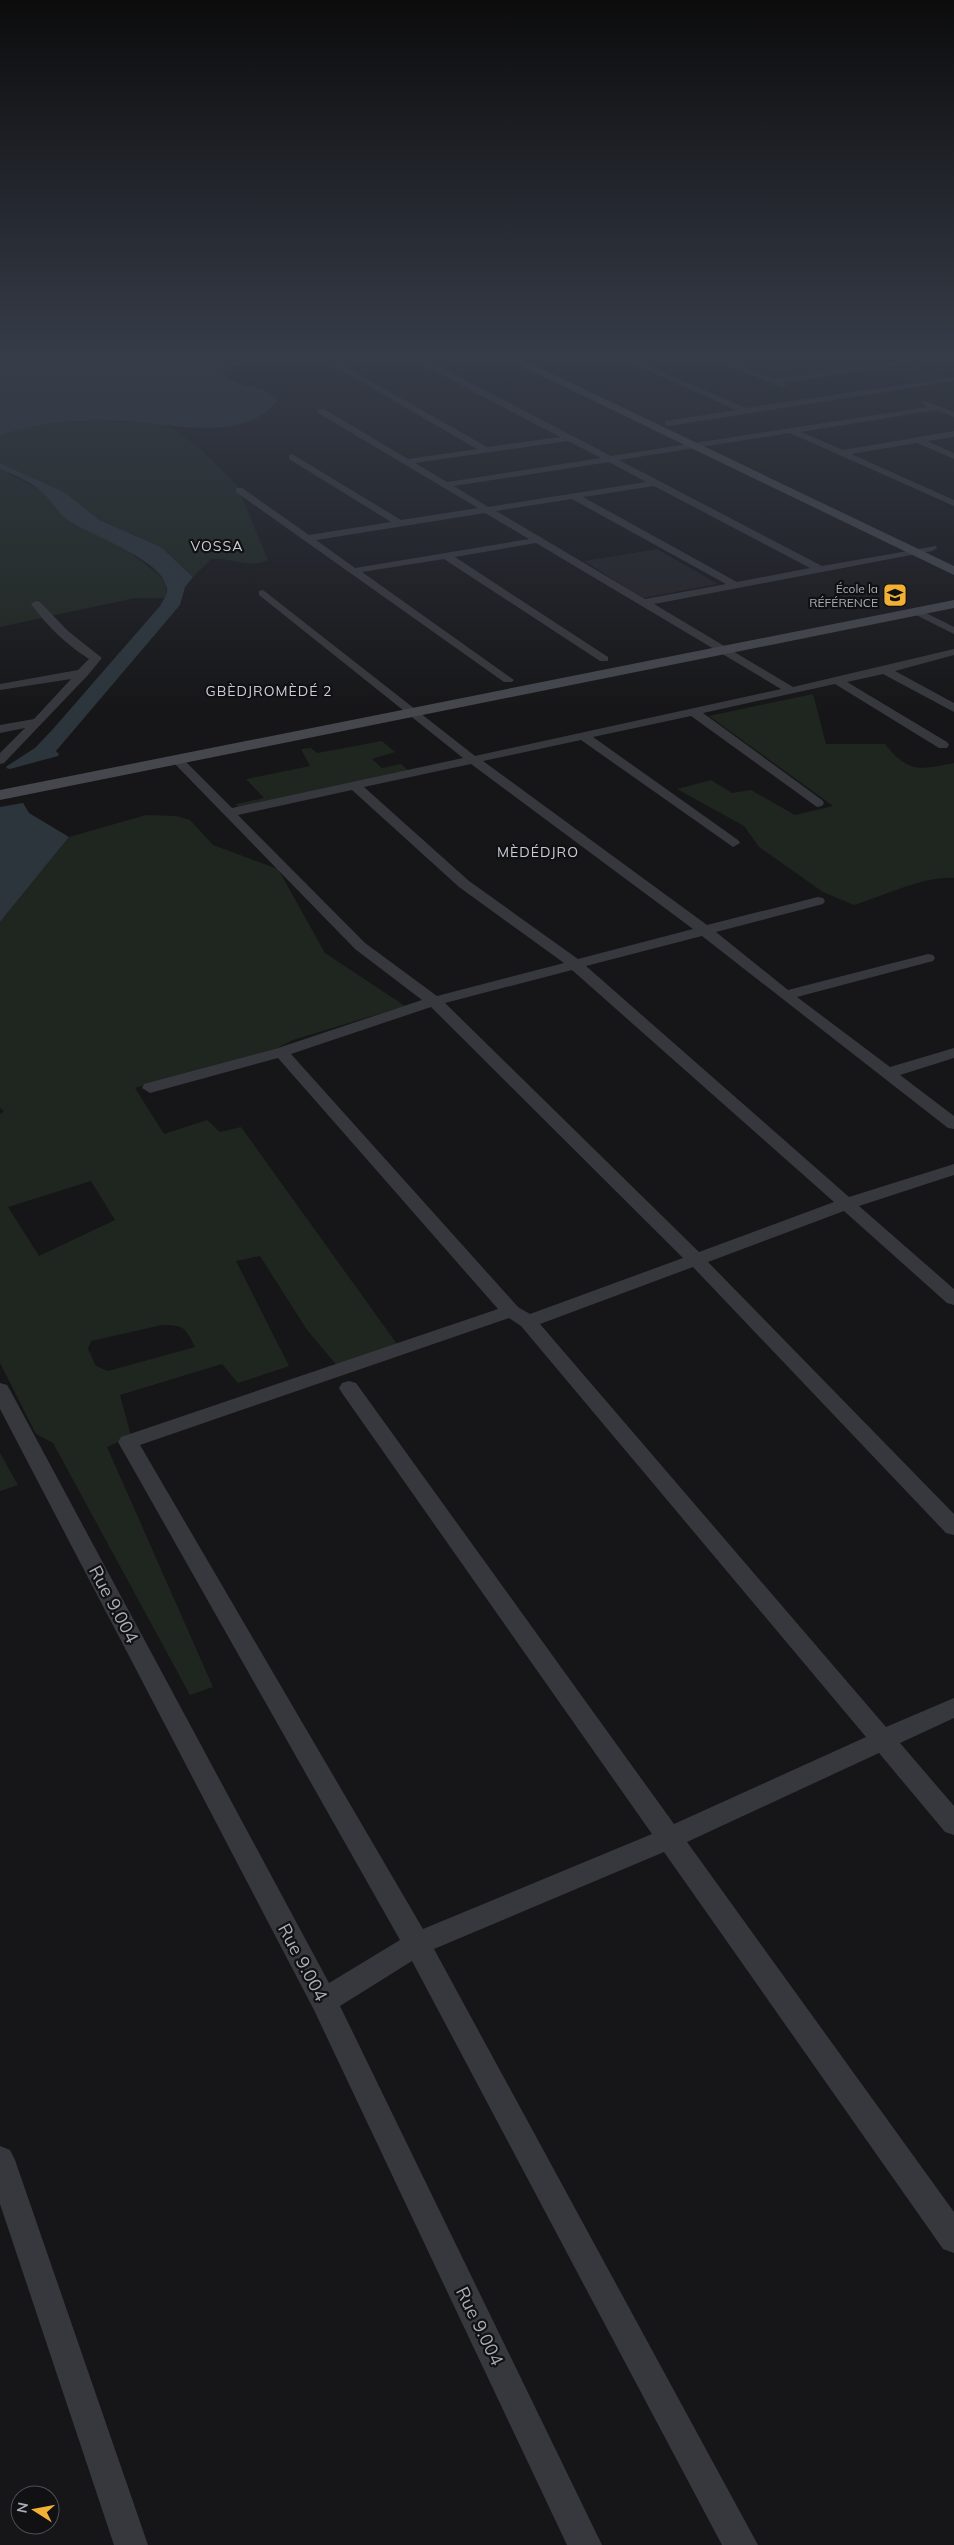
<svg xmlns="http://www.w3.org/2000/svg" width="954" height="2545" viewBox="0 0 954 2545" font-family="Mulish,sans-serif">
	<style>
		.built { fill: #222225 }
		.green { fill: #1e261f; fill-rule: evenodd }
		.water { fill: #2c353c }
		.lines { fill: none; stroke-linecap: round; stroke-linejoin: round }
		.stream { stroke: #2c353c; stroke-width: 3 }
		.street { fill: #37383d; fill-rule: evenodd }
		.secondary { fill: #45474d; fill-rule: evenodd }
		.labels { text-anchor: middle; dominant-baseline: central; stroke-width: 4.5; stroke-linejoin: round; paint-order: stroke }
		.far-poi-label { font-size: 12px; fill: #a8adb8; stroke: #111113; text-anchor: end }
		.far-neighbourhood-label { font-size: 14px; letter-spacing: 1px; fill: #c9ccd4; stroke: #111113 }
		.near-street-label { font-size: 18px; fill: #a8adb8; stroke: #111113 }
	</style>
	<rect width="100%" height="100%" fill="#161618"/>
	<path class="built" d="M715,356H844L871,367L776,381Z
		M913,365L947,378L915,383L882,370Z
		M657,549L718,584L643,598L584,561Z"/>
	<path class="green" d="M73,420L163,423L195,444L237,485L268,560C248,569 231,557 211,559L193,577L161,547L99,520L66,493L0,463V436L30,425Z
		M0,469L43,492L66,519L123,547L159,575L166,583V598H135L0,627Z
		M813,694L826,744H885C908,773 919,770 954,763V878C924,876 884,896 854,905L823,892L759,847L744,826L677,789L711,780L732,793L751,790L795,815L833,806L709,716Z
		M382,741L395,752L372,759L382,768L401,764L409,771L238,808L236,804L264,798L246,779L310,766L301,749L311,748L317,753Z
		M146,815L176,816L190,820L213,845L278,869L325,953L405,1006L293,1040L275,1049L135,1088L164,1134L207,1120L220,1132L241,1127L402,1351L344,1374L307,1330L260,1256L236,1261L289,1366L238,1383L222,1364L120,1395L131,1436L107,1447L213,1687L190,1695L53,1443L36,1434L0,1363V1114L4,1111L0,1108V922L69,837ZM91,1181L115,1220L39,1256L8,1207ZM162,1325C184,1325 185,1327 195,1347L108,1371L96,1366L88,1349L91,1341Z
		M0,1453L18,1485L0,1491Z"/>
	<path class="water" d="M0,356H229L219,366C223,370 223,375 228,378C241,389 269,385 277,401C241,445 169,422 120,421C78,420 40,420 0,436Z
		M0,463L66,493L99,520L161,547L193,577L185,587L180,605L56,751L59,754L58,756L10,769L6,768L7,766L35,748L53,729L160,606C164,599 169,593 166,585C159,559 91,535 69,521C60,516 51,500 43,493C32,482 14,475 0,469Z
		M23,803L29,813L69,837L0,922V807Z"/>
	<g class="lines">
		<path class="stream" d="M219,366L316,356"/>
		<path class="street" d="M615,356H626L746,408L954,377V381L668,426L665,425V421L736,410Z
			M706,356H717L774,379L913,360L917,362L782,383L787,386L783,388Z
			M421,360H427L611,456L927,407L921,403L925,401L954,412V417L936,410L801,432L843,450L954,431V437L927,441L954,453V459L917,443L851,454L954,500V506L790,433L619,460L822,566L936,546L937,548L932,551L654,604L793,687L954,649V655L895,671L954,703V712L883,674L847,682L947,742L949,745L947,748H939L835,684L703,713L822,800L824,803L822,806L817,807L691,716L593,737L738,840L740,843L733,847L581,740L483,761L707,925L818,897L823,898L825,901L823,904L716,932L788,990L928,954L933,955L935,958L933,961L797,997L890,1067L954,1048V1058L900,1075L954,1116V1129L948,1128L702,936L586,966L849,1197L954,1164V1175L859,1206L954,1289V1305L947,1303L844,1211L708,1262L954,1514V1535L946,1533L693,1267L540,1324L886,1727L954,1698V1718L900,1743L954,1806V1835L945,1832L879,1753L687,1842L954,2212V2253L943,2249L664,1852L434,1949L758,2545H722L412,1961L340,2006L602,2545H567L314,2010L0,1409V1383L7,1385L10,1390L329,1983L400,1940L118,1442L121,1437L498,1309L278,1058L150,1093L142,1088L144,1084L275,1049L422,1000L355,949L171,760L177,756L181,757L232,808L463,758L259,595V591L263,590L475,756L781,689L536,543L455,557L608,657V661H600L444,559L362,572L514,680L512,682H504L236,492V488H242L309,535L391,522L289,459V455L292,454L401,520L478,508L318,413V409H324L408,459L477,449L334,366L333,364L337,362L487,447L560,437L421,364ZM568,441L601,458L447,482L415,463ZM609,462L646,482L488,507L454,486ZM654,486L810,568L737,582L583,497ZM572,499L726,584L645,599L496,511ZM485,513L529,539L355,568L316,540ZM471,764L693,929L578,959L469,881L364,787ZM352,790L459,887L564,963L437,996L365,943L238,815ZM572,970L834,1202L699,1252L445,1003ZM431,1007L683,1258L530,1314L518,1307L291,1054ZM509,1318L521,1326L866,1737L674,1824L356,1383L349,1381L342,1383L339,1388L342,1393L652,1834L423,1929L140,1445Z
			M36,601L40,602L68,631L102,658L88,675L4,763L0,764V753L25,728L0,733V725L34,719L71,679L0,690V684L78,670L89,659C67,645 46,625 31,604Z
			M916,608L954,627V634L912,613V609Z
			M0,2146L10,2150L15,2160L148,2545H114L0,2204Z"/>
		<path class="secondary" d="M501,356H515L954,566V575Z
			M954,600V608L0,800V790Z"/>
	</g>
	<linearGradient id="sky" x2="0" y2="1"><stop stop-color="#0c0c0d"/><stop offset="0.5" stop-color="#363c48"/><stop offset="1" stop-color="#363c48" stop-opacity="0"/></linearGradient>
	<rect width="954" height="713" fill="url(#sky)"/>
	<defs>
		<g id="school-square" transform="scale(1.25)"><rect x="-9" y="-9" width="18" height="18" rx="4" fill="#f2b134" stroke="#111113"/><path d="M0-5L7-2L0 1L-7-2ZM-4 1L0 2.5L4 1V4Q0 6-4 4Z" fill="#111"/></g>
	</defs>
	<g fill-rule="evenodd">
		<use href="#school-square" x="895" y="595"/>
	</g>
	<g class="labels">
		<g class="far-poi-label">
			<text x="878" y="588">École la<tspan x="878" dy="14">RÉFÉRENCE</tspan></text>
		</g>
		<g class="far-neighbourhood-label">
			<text x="217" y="546">VOSSA</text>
			<text x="269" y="691">GBÈDJROMÈDÉ 2</text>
			<text x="538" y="852">MÈDÉDJRO</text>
		</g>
		<g class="near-street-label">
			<text transform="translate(114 1604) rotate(62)">Rue 9.004</text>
			<text transform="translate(303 1962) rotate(62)">Rue 9.004</text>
			<text transform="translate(480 2326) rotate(64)">Rue 9.004</text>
		</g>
	</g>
	<g transform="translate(35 2510) rotate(281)"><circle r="24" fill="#111113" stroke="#4d4f55"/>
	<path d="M0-4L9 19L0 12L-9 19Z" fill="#f2b134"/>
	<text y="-8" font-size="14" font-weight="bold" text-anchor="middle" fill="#a8adb8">N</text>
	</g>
</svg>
